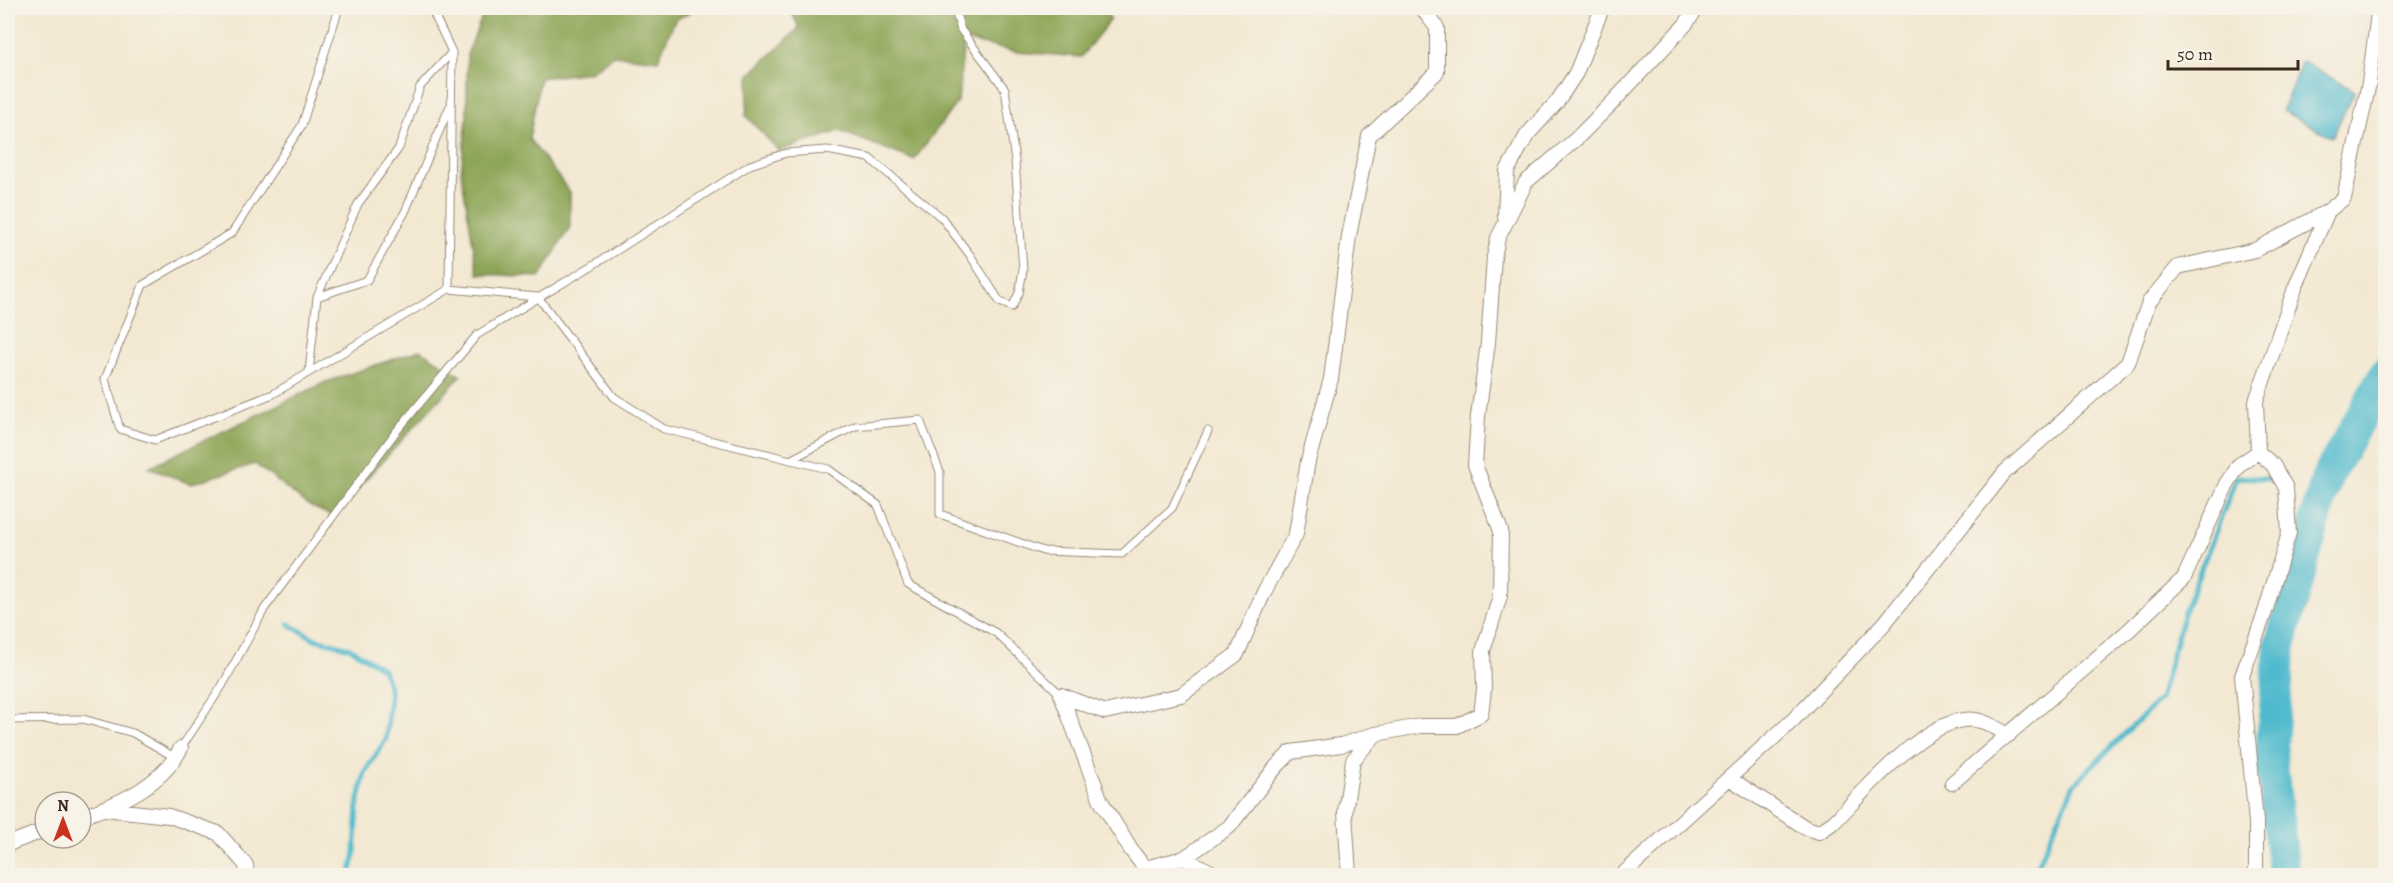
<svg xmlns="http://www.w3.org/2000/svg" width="2393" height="883" viewBox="0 0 2393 883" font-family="Alegreya,serif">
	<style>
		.forest { fill: #8da556; stroke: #64683a; stroke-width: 1.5 }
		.water { fill: #50bacd; stroke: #467276; stroke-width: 1.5 }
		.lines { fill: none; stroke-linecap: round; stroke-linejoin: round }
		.stream { stroke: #50bacd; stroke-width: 5 }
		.river { stroke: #50bacd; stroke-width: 32 }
		.lane-casing { stroke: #978978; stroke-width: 9 }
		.street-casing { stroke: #978978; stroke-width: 16 }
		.lane { stroke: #fff; stroke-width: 7 }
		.street { stroke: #fff; stroke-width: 14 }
	</style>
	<rect width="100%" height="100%" fill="#f7f3e8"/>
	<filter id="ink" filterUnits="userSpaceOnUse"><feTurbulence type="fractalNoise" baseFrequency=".0167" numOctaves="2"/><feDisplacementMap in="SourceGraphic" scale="12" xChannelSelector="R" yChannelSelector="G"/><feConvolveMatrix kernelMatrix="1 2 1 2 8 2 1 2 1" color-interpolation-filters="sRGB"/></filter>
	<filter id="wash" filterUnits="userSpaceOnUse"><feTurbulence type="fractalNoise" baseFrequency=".008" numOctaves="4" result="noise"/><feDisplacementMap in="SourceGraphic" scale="24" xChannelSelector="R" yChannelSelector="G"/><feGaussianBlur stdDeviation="1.35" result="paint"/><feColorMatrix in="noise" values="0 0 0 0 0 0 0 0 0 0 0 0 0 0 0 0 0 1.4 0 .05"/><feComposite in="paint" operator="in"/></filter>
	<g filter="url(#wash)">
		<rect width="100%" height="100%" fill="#f3e8d1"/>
		<path class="forest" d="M496,8H697L675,20L658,60L614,55L590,72L540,78L529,139L570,192V227L540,277L478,274L461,172L467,119V55L481,19Z
			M790,8H1099L1111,19L1081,57L1017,52L964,40L958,101L914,160L840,131L779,151L746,116L749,75L799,28Z
			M420,350L461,376L332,516L308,505L255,464L190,484L149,467L326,382Z"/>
		<path class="water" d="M2302,61L2355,91L2332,137L2282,111Z"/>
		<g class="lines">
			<path class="stream" d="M289,624L315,639L350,648L383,669L390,691L386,739L365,772L358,804L355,853L350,876
				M2033,876L2074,784L2160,699L2184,612L2237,477L2271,479"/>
			<path class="river" d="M2284,876L2271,755L2280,646L2327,477L2386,372"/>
		</g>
	</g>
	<g filter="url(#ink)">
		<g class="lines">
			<g class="lane-casing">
				<path id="lane" d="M339,8L302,125L232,233L143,285L105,379L120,429L155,440L273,394L449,289L538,297L614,397L664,429L828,469L878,505L908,584L996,633L1061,695
					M431,8L452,52L449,289
					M317,297L367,280L405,212L449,108
					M309,372L317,297L358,204L399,148L420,87L452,52
					M790,460L855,426L920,420L940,472V514L1043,551L1122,554L1172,508L1208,431
					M8,720L83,719L133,733L176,758
					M181,748L222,686L265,608L395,433L477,335L608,256L750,165L786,153L827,150L869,158L942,218L970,255L1000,302L1012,307L1019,293L1023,270L1015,161L1005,89L961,30L954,8"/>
			</g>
			<g class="street-casing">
				<path id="street" d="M1505,217L1507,171L1527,135L1557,102L1576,73L1601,11L1604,8
					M1061,695L1105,712L1181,695L1237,654L1264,592L1296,534L1308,461L1331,379L1349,236L1369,136L1437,72V28L1422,8
					M1061,695L1101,801L1131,850L1145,868L1184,858L1229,827L1276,767L1291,752L1341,745L1375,734
					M1729,778L1806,828L1819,832L1834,822C1864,792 1934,707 1980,721C1990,723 2000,731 2009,735
					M1952,783L2128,631L2184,578L2227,484L2239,465L2258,452
					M105,809L169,816L218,833L246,865L247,876
					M81,817C119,804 162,785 181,748
					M8,844L45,830
					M1184,858L1219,876
					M1349,876L1345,812L1353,760L1376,734L1420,726H1457L1481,714L1484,690L1483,651L1500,596L1501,531L1475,465L1478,416L1488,343L1494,257L1498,238L1526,182L1576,139L1611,104L1685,25L1697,8
					M1621,876L1793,720L1884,624L2005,472L2128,363L2149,302L2178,267L2255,250L2328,211L2344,198L2369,83L2378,14L2381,8
					M2256,876V822L2242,676L2265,612L2289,533L2286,488L2273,465L2258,452L2256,401L2295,288L2328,211"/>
			</g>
			<use href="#lane" class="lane"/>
			<use href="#street" class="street"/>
		</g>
	</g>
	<rect width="2393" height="883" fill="none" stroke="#f7f3e8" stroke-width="30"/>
	<g transform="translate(63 820)"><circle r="28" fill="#f7f3e8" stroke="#aca397" stroke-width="1.5"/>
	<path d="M0-4.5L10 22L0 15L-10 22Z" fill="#c8321e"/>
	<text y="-9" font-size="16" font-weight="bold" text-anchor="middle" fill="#3b2a1e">N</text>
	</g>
	<path d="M2168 60v9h130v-9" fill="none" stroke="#3b2a1e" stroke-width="3"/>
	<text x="2177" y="60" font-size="18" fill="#3b2a1e" stroke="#f7f3e8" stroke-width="4.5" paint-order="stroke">50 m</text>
</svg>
